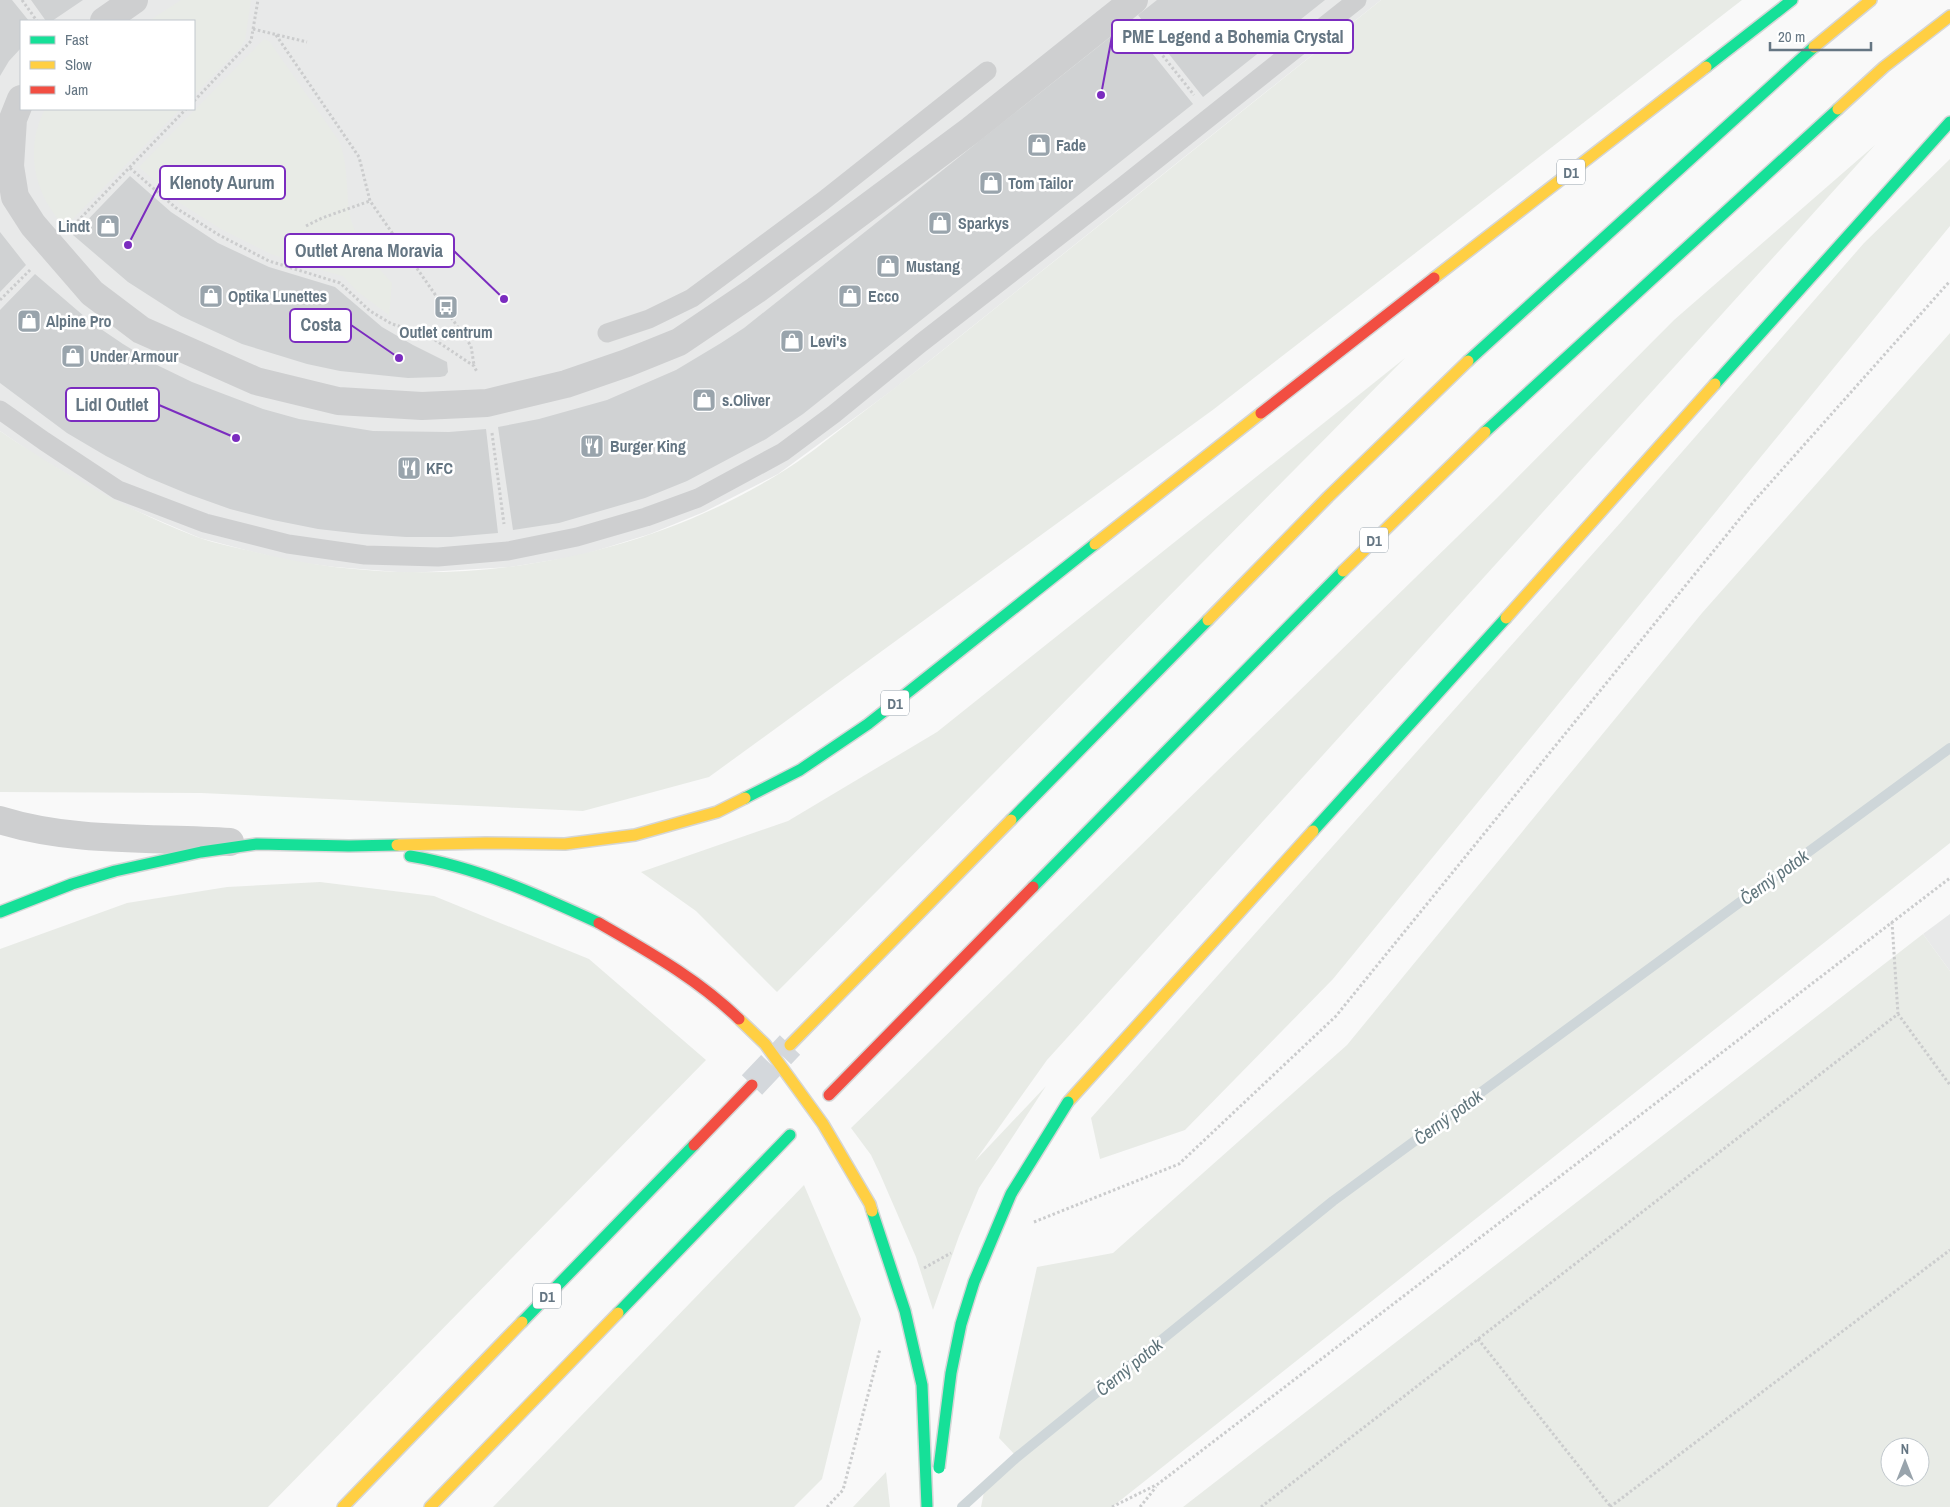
<svg xmlns="http://www.w3.org/2000/svg" width="1950" height="1507" viewBox="0 0 1950 1507" font-family="'Archivo Narrow',sans-serif">
	<style>
		.built { fill: #e8e9e9; fill-rule: evenodd }
		.green { fill: #e8ebe6; fill-rule: evenodd }
		.lines { fill: none; stroke-linecap: round; stroke-linejoin: round }
		.stream { stroke: #ced6d9; stroke-width: 10 }
		.building { fill: #d0d2d3 }
		.highway-tunnel { stroke: #d4d8dc; stroke-width: 28; stroke-dasharray: 28 14; stroke-linecap: butt }
		.fast-casing { stroke: #d5d6d6; stroke-width: 14 }
		.slow-casing { stroke: #d5d6d6; stroke-width: 14 }
		.jam-casing { stroke: #d5d6d6; stroke-width: 14 }
		.path { stroke: #cbcccd; stroke-width: 3; stroke-dasharray: 2.5 2.5; stroke-linecap: butt }
		.lane { stroke: #cecfd0; stroke-width: 19 }
		.street { stroke: #cecfd0; stroke-width: 28 }
		.fast { stroke: #16e098; stroke-width: 11 }
		.slow { stroke: #ffcf43; stroke-width: 11 }
		.jam { stroke: #f24e42; stroke-width: 11 }
		.fast-bridge-casing { stroke: #d5d6d6; stroke-width: 14; stroke-linecap: butt }
		.slow-bridge-casing { stroke: #d5d6d6; stroke-width: 14; stroke-linecap: butt }
		.jam-bridge-casing { stroke: #d5d6d6; stroke-width: 14; stroke-linecap: butt }
		.fast-bridge { stroke: #16e098; stroke-width: 11 }
		.slow-bridge { stroke: #ffcf43; stroke-width: 11 }
		.jam-bridge { stroke: #f24e42; stroke-width: 11 }
		.labels { text-anchor: middle; dominant-baseline: central; stroke-width: 5; stroke-linejoin: round; paint-order: stroke }
		.shield { fill: #fff; stroke: #939fa8; stroke-width: 1 }
		.shield-label { font-size: 15px; font-weight: bold; fill: #657683 }
		.poi-label { font-size: 16px; font-weight: bold; fill: #657683; stroke: #fff; text-anchor: start }
		.water-label { font-size: 18px; font-style: italic; fill: #60757c; stroke: #fff }
		.leader { fill: none; stroke: #7b2cbf; stroke-width: 2 }
		.callout-dot { fill: #7b2cbf; stroke: #fff; stroke-width: 2 }
		.callout { fill: #fff; stroke: #7b2cbf; stroke-width: 2 }
		.callout-label { font-size: 18px; text-anchor: middle; font-weight: bold; fill: #657683 }
	</style>
	<rect width="100%" height="100%" fill="#f9f9f9"/>
	<path class="built" d="M0,0H1381L894,389L778,474L704,512L650,534L579,556L510,567L410,573L335,567L288,561L200,538L111,500L38,457L0,431ZM21,21H194V109H21Z
		M1950,914V971L1923,934Z"/>
	<path class="green" d="M181,0H251L245,40L240,48L194,95V21H149Z
		M1381,0H1742L1214,409L709,777L583,811L201,793L0,792V431C62,473 127,510 197,537C214,543 233,547 251,551C425,596 623,569 777,475C804,459 829,438 854,419C910,377 964,333 1018,290C1139,194 1260,97 1381,0Z
		M264,39L269,41L339,141C348,163 346,187 349,210C353,238 373,263 392,283L389,315L358,292L343,276L306,266L271,254L221,229L180,203L139,167Z
		M45,109H180L65,227C34,195 24,149 45,109Z
		M1875,145L1047,1060L975,1161L1046,1086L979,1188L959,1236L933,1310L916,1257L880,1174L871,1155L851,1128L1497,498L1674,320Z
		M1950,159V226L1333,979L1185,1130L1100,1159L1091,1118L1621,522L1864,243Z
		M1950,333V843L1112,1507H981L985,1487L1017,1457L999,1438L1037,1267L1113,1253L1347,1045L1702,613Z
		M1405,358L777,992L696,911L641,872L788,821L937,732Z
		M320,882L434,896L589,959L706,1060L268,1507H0V949L127,903L227,887Z
		M1923,934L1950,971V1507H1183ZM1890,1447H1920V1477H1890Z
		M804,1185L861,1319L822,1479L794,1507H493Z
		M886,1472L890,1507H853Z"/>
	<g class="lines">
		<path class="stream" d="M962,1507L1017,1457L1333,1201L1950,748"/>
	</g>
	<path class="building" d="M0,0H12L29,21H21V48L9,61L0,76Z
		M31,0H83L52,21H46Z
		M1157,0H1325L1203,97L1138,15Z
		M1128,23L1193,104L803,414L766,439L687,481L645,498L559,523L513,530L498,427L539,419L607,400L676,370L721,343L744,328Z
		M130,176L171,212L218,243L269,267L335,287L382,327L413,345L447,362L448,372L445,376L440,377L408,378L340,371L307,364L242,344L181,316L128,282L73,235Z
		M0,232L26,265L0,292Z
		M35,274L92,323L123,344L159,366L192,382L263,409L299,419L373,431L449,432L486,429L498,533L451,537H406L362,534L318,529L273,520L230,509L188,494L147,477L106,456L67,433L0,383V310Z"/>
	<g class="lines">
		<path class="highway-tunnel" d="M752,1085L790,1045"/>
		<g class="fast-casing">
			<path id="fast" d="M1706,67L1792,0
				M1468,361L1814,47
				M1715,384L1950,122
				M1485,432L1838,109
				M745,798L800,770L868,724L1095,544
				M1011,820L1208,620
				M1313,831L1506,618
				M410,856C477,867 538,895 599,923
				M1033,887L1343,571
				M0,912L72,884L115,871L201,852L257,844L349,846L397,845
				M618,1313L790,1135
				M522,1322L694,1145"/>
		</g>
		<g class="slow-casing">
			<path id="slow" d="M1814,47L1871,0
				M1838,109L1884,67L1950,16
				M1434,278L1706,67
				M1095,544L1261,413
				M1343,571L1485,432
				M1506,618L1715,384
				M1208,620L1328,497L1468,361
				M397,845L486,843L565,844L635,835L717,812L745,798
				M790,1045L1011,820
				M1068,1102L1313,831
				M343,1507L522,1322
				M430,1507L618,1313"/>
		</g>
		<g class="jam-casing">
			<path id="jam" d="M1261,413L1434,278
				M829,1095L1033,887
				M694,1145L752,1085"/>
		</g>
		<path class="path" d="M22,0L37,21
			M253,29L307,42
			M1144,32L1194,95
			M276,35L359,157L370,201L471,346L474,365
			M194,101L251,41L258,0
			M130,168L176,208L219,235L269,261L340,283L370,311L392,324L426,334L474,366L477,372
			M74,225L186,109
			M306,226L322,218L370,201
			M0,300L31,269
			M492,433L504,524
			M1892,922L1898,1014
			M1034,1222L1179,1164L1336,1016L1755,500L1950,281
			M924,1268L951,1253
			M1478,1339L1611,1507
			M827,1507L843,1490L880,1349
			M1112,1507L1158,1484L1950,878
			M1140,1507L1156,1487
			M1261,1507L1898,1014L1950,1085
			M1610,1507L1950,1250"/>
		<path class="lane" d="M607,333L649,319L692,298L823,201L987,71
			M0,410L44,441L118,490L205,523L288,544L365,555L438,557L508,551L577,537L646,517L698,498L783,452L834,414L921,343L1122,187L1357,0"/>
		<path class="street" d="M104,21L134,0
			M21,99L13,119L10,166L15,197L33,225L92,293L141,330L256,381L338,401L422,406L487,403L566,384L627,363L679,342L756,290L971,130L1134,0
			M0,820C74,843 154,837 230,842"/>
		<use href="#fast" class="fast"/>
		<use href="#slow" class="slow"/>
		<use href="#jam" class="jam"/>
		<g class="fast-bridge-casing">
			<path id="fast-bridge" d="M872,1211L905,1311L922,1385L927,1507
				M939,1468L951,1373L961,1324L974,1282L1011,1194L1068,1102"/>
		</g>
		<g class="slow-bridge-casing">
			<path id="slow-bridge" d="M739,1019L765,1044L823,1124L870,1204L872,1211"/>
		</g>
		<g class="jam-bridge-casing">
			<path id="jam-bridge" d="M599,923C649,952 698,979 739,1019"/>
		</g>
		<use href="#fast-bridge" class="fast-bridge"/>
		<use href="#slow-bridge" class="slow-bridge"/>
		<use href="#jam-bridge" class="jam-bridge"/>
	</g>
	<defs>
		<g id="shop-square" transform="scale(1.25)"><rect x="-9" y="-9" width="18" height="18" rx="4" fill="#99a4ac" stroke="#fff"/><path d="M-5-2.5h2.3a2.7 3.5 0 0 1 5.4 0H5L5.5 6h-11ZM-1.5-2.5h3a1.5 2.3 0 0 0-3 0Z" fill="#fff"/></g>
		<g id="bus-square" transform="scale(1.25)"><rect x="-9" y="-9" width="18" height="18" rx="4" fill="#99a4ac" stroke="#fff"/><path d="M-5-6H5V4H4V6H2V4H-2V6H-4V4H-5ZM-3.5-4V0h7V-4ZM-3.5 1.2v1.5H-2V1.2ZM2 1.2v1.5H3.5V1.2Z" fill="#fff"/></g>
		<g id="restaurant-square" transform="scale(1.25)"><rect x="-9" y="-9" width="18" height="18" rx="4" fill="#99a4ac" stroke="#fff"/><path d="M-5-6h1v4h1v-4h1v4h1v-4h1v5L-1.5 .5V6h-2V.5L-5-1ZM5-6V6H3V1.5H1.5Q1.5-4 5-6Z" fill="#fff"/></g>
	</defs>
	<g fill-rule="evenodd">
		<use href="#shop-square" x="1039" y="145"/>
		<use href="#shop-square" x="991" y="183"/>
		<use href="#shop-square" x="940" y="223"/>
		<use href="#shop-square" x="108" y="226"/>
		<use href="#shop-square" x="888" y="266"/>
		<use href="#shop-square" x="211" y="296"/>
		<use href="#shop-square" x="850" y="296"/>
		<use href="#bus-square" x="446" y="307"/>
		<use href="#shop-square" x="29" y="321"/>
		<use href="#shop-square" x="792" y="341"/>
		<use href="#shop-square" x="73" y="356"/>
		<use href="#shop-square" x="704" y="400"/>
		<use href="#restaurant-square" x="592" y="446"/>
		<use href="#restaurant-square" x="409" y="468"/>
	</g>
	<g class="labels">
		<g class="shield">
			<rect x="1557" y="159.5" width="28" height="25" rx="4"/>
			<rect x="1360" y="527.5" width="28" height="25" rx="4"/>
			<rect x="881" y="690.5" width="28" height="25" rx="4"/>
			<rect x="533" y="1283.5" width="28" height="25" rx="4"/>
		</g>
		<g class="shield-label">
			<text x="1571" y="172">D1</text>
			<text x="1374" y="540">D1</text>
			<text x="895" y="703">D1</text>
			<text x="547" y="1296">D1</text>
		</g>
		<g class="poi-label">
			<text x="1056" y="145">Fade</text>
			<text x="1008" y="183">Tom Tailor</text>
			<text x="958" y="223">Sparkys</text>
			<text x="90" y="226" text-anchor="end">Lindt</text>
			<text x="906" y="266">Mustang</text>
			<text x="228" y="296">Optika Lunettes</text>
			<text x="868" y="296">Ecco</text>
			<text x="46" y="321">Alpine Pro</text>
			<text x="446" y="332" text-anchor="middle">Outlet centrum</text>
			<text x="810" y="341">Levi's</text>
			<text x="90" y="356">Under Armour</text>
			<text x="722" y="400">s.Oliver</text>
			<text x="610" y="446">Burger King</text>
			<text x="426" y="468">KFC</text>
		</g>
		<g class="water-label">
			<text transform="translate(1774 877) rotate(-36)">Černý potok</text>
			<text transform="translate(1448 1117) rotate(-36)">Černý potok</text>
			<text transform="translate(1129 1367) rotate(-39)">Černý potok</text>
		</g>
	</g>
	<path class="leader" d="M1101 95L1112 36M128 245L160 183M504 299L454 251M399 358L351 325M236 438L159 405"/>
	<g class="callout-dot">
		<circle cx="1101" cy="95" r="5"/>
		<circle cx="128" cy="245" r="5"/>
		<circle cx="504" cy="299" r="5"/>
		<circle cx="399" cy="358" r="5"/>
		<circle cx="236" cy="438" r="5"/>
	</g>
	<g class="callout">
		<rect x="1112" y="20" width="241" height="33" rx="5"/>
		<rect x="160" y="166" width="125" height="33" rx="5"/>
		<rect x="285" y="234" width="169" height="33" rx="5"/>
		<rect x="290" y="309" width="61" height="33" rx="5"/>
		<rect x="66" y="388" width="93" height="33" rx="5"/>
	</g>
	<g class="callout-label">
		<text x="1233" y="43">PME Legend a Bohemia Crystal</text>
		<text x="222" y="189">Klenoty Aurum</text>
		<text x="369" y="257">Outlet Arena Moravia</text>
		<text x="321" y="331">Costa</text>
		<text x="112" y="411">Lidl Outlet</text>
	</g>
	<rect x="20" y="20" width="175" height="90" fill="#ffffff" stroke="#c1c8cd"/>
	<rect x="30" y="36" width="25" height="8" fill="#16e098" stroke="#c1c8cd"/>
	<text x="65" y="45" font-size="15" fill="#657683">Fast</text>
	<rect x="30" y="61" width="25" height="8" fill="#ffcf43" stroke="#c1c8cd"/>
	<text x="65" y="70" font-size="15" fill="#657683">Slow</text>
	<rect x="30" y="86" width="25" height="8" fill="#f24e42" stroke="#c1c8cd"/>
	<text x="65" y="95" font-size="15" fill="#657683">Jam</text>
	<g transform="translate(1905 1462)"><circle r="24" fill="#ffffff" stroke="#c1c8cd"/>
	<path d="M0-4L9 19L0 12L-9 19Z" fill="#99a4ac"/>
	<text y="-8" font-size="14" font-weight="bold" text-anchor="middle" fill="#657683">N</text>
	</g>
	<path d="M1770 42v8h101v-8" fill="none" stroke="#657683" stroke-width="2.5"/>
	<text x="1778" y="42" font-size="15" fill="#657683" stroke="#ffffff" stroke-width="4" paint-order="stroke">20 m</text>
</svg>
